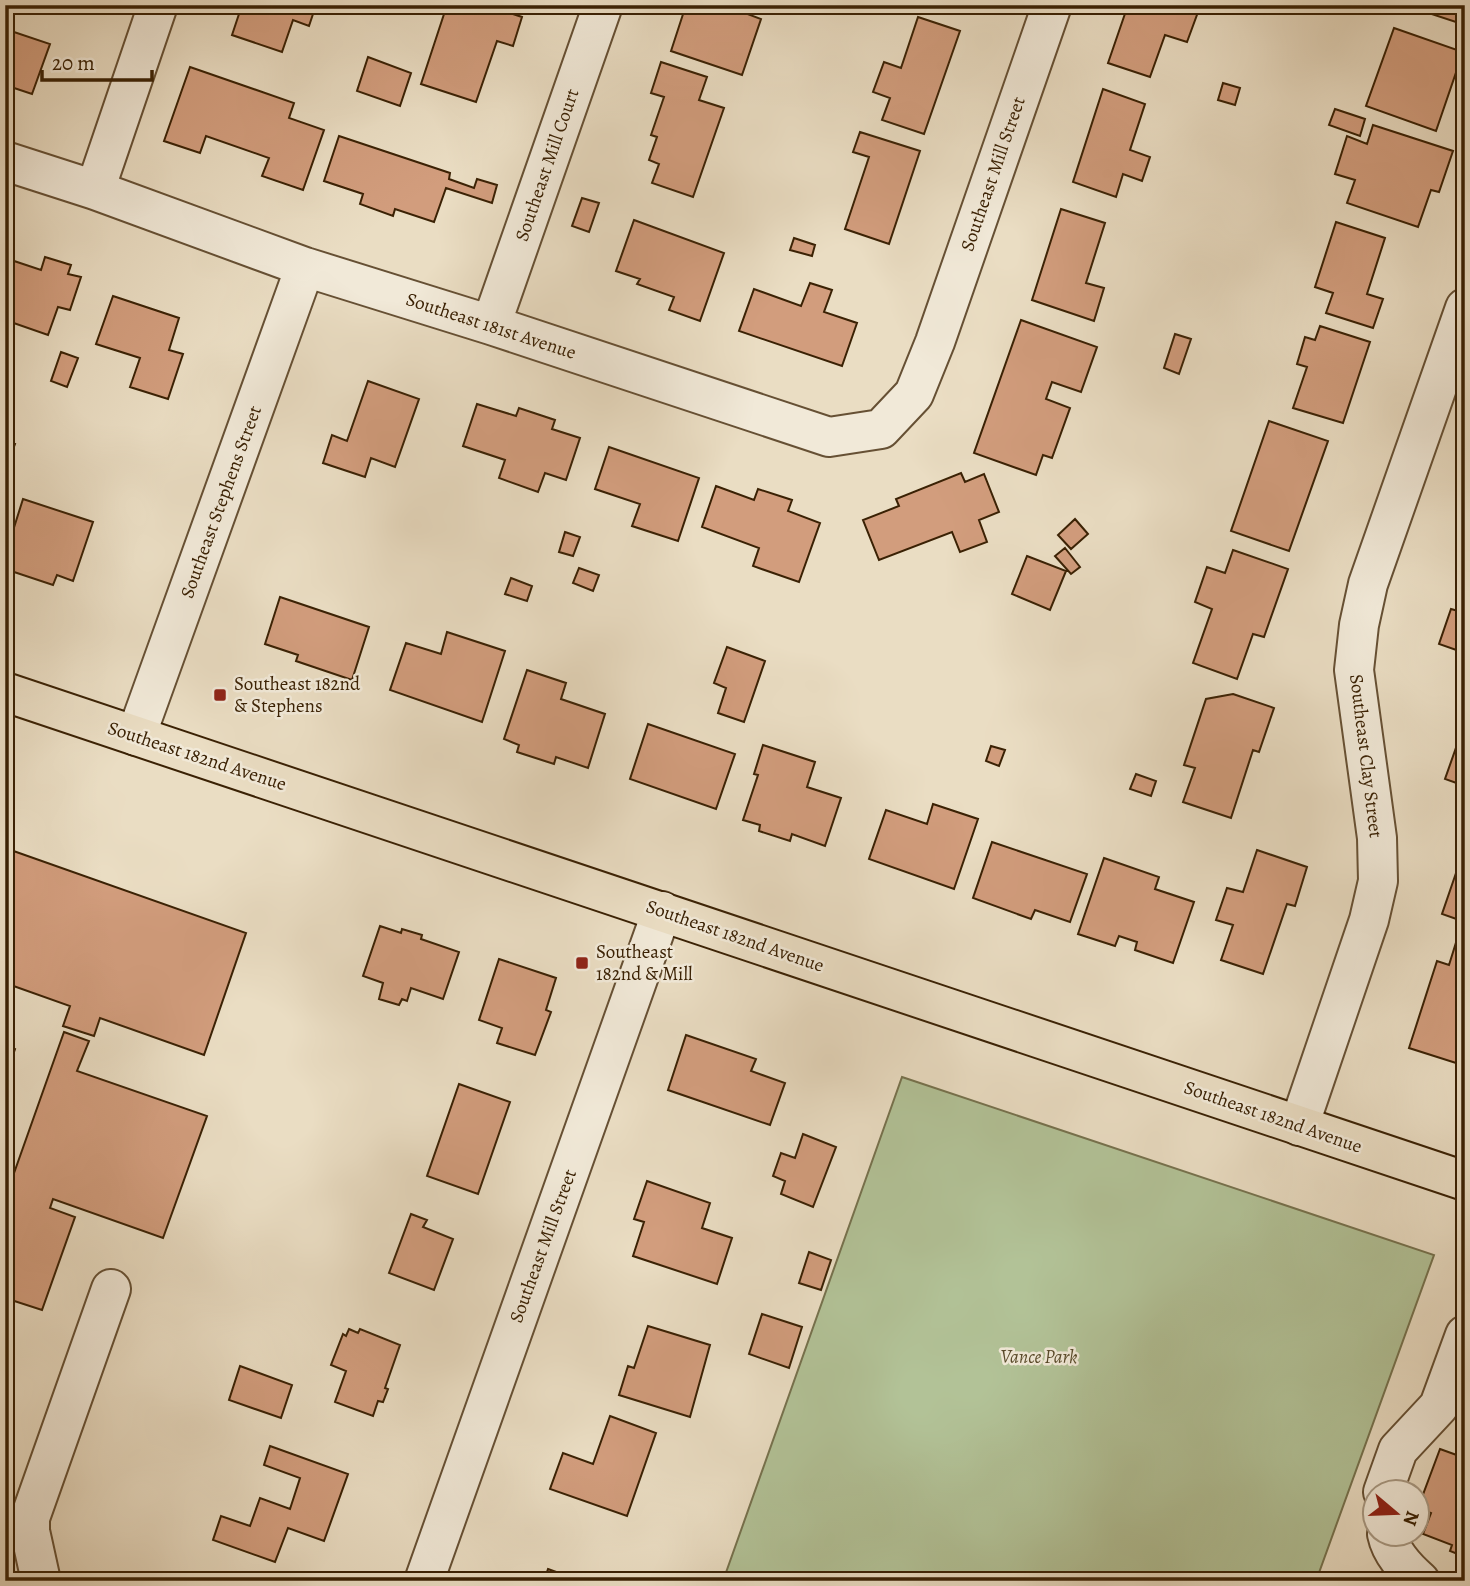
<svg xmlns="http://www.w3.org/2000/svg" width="1470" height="1586" viewBox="0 0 1470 1586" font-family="Alegreya,serif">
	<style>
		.green { fill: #b2c297; stroke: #76724e; stroke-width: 2 }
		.building { fill: #d29d7d; stroke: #3a2104; stroke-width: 2 }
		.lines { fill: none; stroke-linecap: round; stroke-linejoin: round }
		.minor-casing { stroke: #665034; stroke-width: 42 }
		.major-casing { stroke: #3a2104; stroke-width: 42 }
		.minor { stroke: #f1e9d8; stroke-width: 38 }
		.major { stroke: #eaddc3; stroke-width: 38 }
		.poi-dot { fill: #8f2418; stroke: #f1e9d8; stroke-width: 2.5 }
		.labels { text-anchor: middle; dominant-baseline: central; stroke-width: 5; stroke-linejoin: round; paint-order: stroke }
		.street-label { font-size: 19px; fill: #3a2104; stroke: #f1e9d8 }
		.poi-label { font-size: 19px; fill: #3a2104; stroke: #f1e9d8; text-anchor: start }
		.park-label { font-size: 19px; font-style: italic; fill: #584929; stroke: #f1e9d8 }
	</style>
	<rect width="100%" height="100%" fill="#eaddc3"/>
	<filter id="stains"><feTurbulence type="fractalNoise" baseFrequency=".00286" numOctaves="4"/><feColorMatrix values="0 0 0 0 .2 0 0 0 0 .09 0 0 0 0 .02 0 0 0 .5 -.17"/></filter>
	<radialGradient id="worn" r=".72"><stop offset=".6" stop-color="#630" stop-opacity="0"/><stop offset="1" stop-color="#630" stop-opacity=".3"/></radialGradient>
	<path class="green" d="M902,1077L1434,1255L1316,1581H723Z"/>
	<path class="building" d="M242,5H316L309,26L293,20L282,52L232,35Z
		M447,5H486L522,17L513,46L497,41L476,102L421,84Z
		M686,5H744L742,12L761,19L742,75L671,51Z
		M1128,5H1183L1198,12L1187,42L1165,35L1150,77L1108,63Z
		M1411,5H1465V13L1462,24L1410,7Z
		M918,17L960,31L924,134L882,120L890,98L873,92L884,62L901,68Z
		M1394,28L1463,52L1436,131L1366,106Z
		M5,29L50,44L32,94L5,85Z
		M368,57L411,73L400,106L357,91Z
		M661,62L707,77L699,100L724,108L693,197L652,183L659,164L649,160L657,137L651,135L664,97L651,93Z
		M190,67L294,103L289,118L324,130L303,190L262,176L269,158L206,136L200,153L164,141Z
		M1223,83L1240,88L1235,105L1218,100Z
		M1103,89L1145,104L1130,150L1150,157L1142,181L1123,174L1116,197L1073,182Z
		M1335,109L1365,119L1360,136L1329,125Z
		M1373,125L1453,151L1439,192L1431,190L1418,227L1347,203L1355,180L1335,174L1347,136L1367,144Z
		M860,132L920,151L889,244L845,229L869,157L853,152Z
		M339,136L450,173L449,179L474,188L477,179L497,185L492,203L446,188L434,222L395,209L393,216L360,204L363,194L324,181Z
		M582,198L599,203L589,232L572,226Z
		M1061,209L1105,223L1086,283L1104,288L1094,321L1032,300Z
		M634,220L724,253L700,321L669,310L674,297L637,284L640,279L616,271Z
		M1336,222L1385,238L1367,294L1383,299L1373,328L1326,313L1333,293L1315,287Z
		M794,238L815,245L812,256L790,250Z
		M45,257L71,265L68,274L81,277L70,310L58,307L48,335L5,320V258L41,270Z
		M810,283L832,290L824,312L857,323L842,366L739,331L754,289L801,306Z
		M113,296L179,318L169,350L183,354L168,399L130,387L140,358L96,344Z
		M1021,320L1097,347L1081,392L1052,382L1046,399L1070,408L1052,458L1043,455L1036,475L974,453Z
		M1320,326L1370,342L1343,423L1293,408L1307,367L1297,364L1305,337L1315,340Z
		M1175,334L1191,339L1179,374L1164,368Z
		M61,352L78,358L67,387L51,381Z
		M368,381L419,399L395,467L371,458L365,477L323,463L332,435L347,441Z
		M477,404L516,416L519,408L555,420L552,429L580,438L566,480L545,473L538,492L499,478L505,460L463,446Z
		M1269,421L1328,441L1289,551L1231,531Z
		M5,441L15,444L5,472Z
		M609,447L699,478L678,541L632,526L640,504L595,489Z
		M961,473L965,482L984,474L999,512L979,520L987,542L960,552L952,532L879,560L863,520L899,506L896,499Z
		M716,486L754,500L758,489L792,500L788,511L820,523L799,582L753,566L759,548L702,527Z
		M23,499L93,522L73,581L57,575L53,585L5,569V535L11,537Z
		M1075,519L1088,534L1071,549L1058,535Z
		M565,532L580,537L573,556L559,552Z
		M1065,548L1080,567L1071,574L1055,556Z
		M1233,550L1288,569L1264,637L1253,634L1237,679L1193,663L1212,609L1195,602L1207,567L1225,573Z
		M1027,556L1066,571L1050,610L1012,594Z
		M579,568L599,575L593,591L573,583Z
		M511,578L532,586L527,601L505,594Z
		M280,597L369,627L352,680L296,661L298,655L265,644Z
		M1465,605V653L1439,644L1451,609L1462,612Z
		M447,632L505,651L482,722L390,690L406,643L441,654Z
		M727,647L765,661L744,722L718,713L726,688L714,683Z
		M527,670L566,683L561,699L605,714L588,768L556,757L554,764L517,752L519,745L504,739Z
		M1233,694L1274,708L1259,752L1253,750L1231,818L1183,802L1195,768L1184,765L1206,699Z
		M1465,722V786L1445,779Z
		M648,724L735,754L716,809L630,779Z
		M763,745L815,762L807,787L841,798L825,846L792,834L790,841L759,831L760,825L743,820L758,775L754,774Z
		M991,746L1005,750L999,766L986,761Z
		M1136,774L1156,781L1151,796L1130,789Z
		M933,804L978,819L954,889L869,859L886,810L927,824Z
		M992,842L1087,874L1070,922L1035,910L1031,919L973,898Z
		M5,848L246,933L204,1055L100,1018L94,1036L63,1026L70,1006L5,983Z
		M1257,850L1307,867L1295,906L1287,904L1263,974L1221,960L1233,925L1216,920L1227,888L1243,892Z
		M1104,858L1159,877L1155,889L1194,902L1173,963L1135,950L1137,942L1119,936L1115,946L1078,934Z
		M1456,873L1465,877V922L1442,914Z
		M380,926L401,933L402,929L422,935L421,939L459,952L443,999L411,988L407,1001L402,999L399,1005L379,999L383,983L363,976Z
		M1459,933L1465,934V1037L1456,1063L1409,1048L1437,961L1449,965Z
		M499,959L556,978L546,1010L551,1012L535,1055L497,1043L502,1028L479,1020Z
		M64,1032L89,1041L77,1071L207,1116L163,1238L53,1199L50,1208L75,1217L42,1310L5,1298V1189L8,1190Z
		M686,1035L756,1059L751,1071L785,1083L770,1125L668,1090Z
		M5,1045L15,1049L5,1078Z
		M459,1084L510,1102L478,1194L427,1176Z
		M803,1134L836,1147L813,1207L781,1194L785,1181L773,1176L781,1153L795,1158Z
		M647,1181L710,1203L702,1228L732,1238L717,1284L633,1256L644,1222L634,1219Z
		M411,1214L427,1220L423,1227L453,1239L434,1290L389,1273Z
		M809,1252L831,1260L821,1290L799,1283Z
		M762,1314L802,1327L789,1368L749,1354Z
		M648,1326L710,1345L690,1417L619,1395L628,1366L634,1368Z
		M349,1329L358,1333L360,1329L400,1345L385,1388L388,1389L383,1402L378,1401L373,1416L335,1402L346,1371L331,1365L343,1334L346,1336Z
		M240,1366L292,1385L281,1418L229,1400Z
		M610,1416L656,1433L627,1516L550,1489L563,1453L593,1464Z
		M270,1446L348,1474L324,1541L288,1528L275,1562L213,1540L221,1516L250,1526L260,1498L290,1509L300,1478L264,1465Z
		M1440,1449L1465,1458V1557L1450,1551L1452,1545L1423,1534L1431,1513L1418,1508Z
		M548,1569L581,1581H544Z"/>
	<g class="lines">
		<g class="minor-casing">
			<path id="minor" d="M5,161L95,190L305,267L491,325L829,437L881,429L914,394L935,342L1052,5
				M95,190L158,5
				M491,325L603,5
				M136,736L305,267
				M1299,1126L1369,920L1378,881L1377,838L1354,670L1359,625L1368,584L1465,308
				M1383,1492L1398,1450L1439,1406L1465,1335
				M1387,1534C1391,1553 1405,1568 1420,1581
				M41,1581L30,1531V1518L111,1289
				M424,1581L662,911"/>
		</g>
		<g class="major-casing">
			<path id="major" d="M5,692L1465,1181"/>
		</g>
		<use href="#minor" class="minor"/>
		<use href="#major" class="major"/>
	</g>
	<g class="poi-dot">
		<rect x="213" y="688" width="14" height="14" rx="3.5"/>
		<rect x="575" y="956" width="14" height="14" rx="3.5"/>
	</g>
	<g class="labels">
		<g class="street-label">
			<text transform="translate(547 165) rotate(-71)">Southeast Mill Court</text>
			<text transform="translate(993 174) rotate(-71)">Southeast Mill Street</text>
			<text transform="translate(491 326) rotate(18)">Southeast 181st Avenue</text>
			<text transform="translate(221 502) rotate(-70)">Southeast Stephens Street</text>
			<text transform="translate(197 756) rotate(18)">Southeast 182nd Avenue</text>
			<text transform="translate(1366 756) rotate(83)">Southeast Clay Street</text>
			<text transform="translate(735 936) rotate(19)">Southeast 182nd Avenue</text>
			<text transform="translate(1273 1117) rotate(19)">Southeast 182nd Avenue</text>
			<text transform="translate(543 1246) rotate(-70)">Southeast Mill Street</text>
		</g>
		<g class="poi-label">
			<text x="234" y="684">Southeast 182nd<tspan x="234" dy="22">&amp; Stephens</tspan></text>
			<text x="596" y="952">Southeast<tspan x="596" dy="22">182nd &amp; Mill</tspan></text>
		</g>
		<g class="park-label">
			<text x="1039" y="1357">Vance Park</text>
		</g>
	</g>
	<rect width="1470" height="1586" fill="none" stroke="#eaddc3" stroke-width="28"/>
	<rect x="7" y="7" width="1456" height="1572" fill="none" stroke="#3a2104" stroke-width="3.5"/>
	<rect x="14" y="14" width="1442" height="1558" fill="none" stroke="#3a2104" stroke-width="2"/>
	<g transform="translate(1396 1513) rotate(109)"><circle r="33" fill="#f1e9d8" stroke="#a89983" stroke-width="2"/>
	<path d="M0-5L12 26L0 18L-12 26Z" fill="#8f2418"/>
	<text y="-10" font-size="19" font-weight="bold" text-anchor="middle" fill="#3a2104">N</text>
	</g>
	<path d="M42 70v10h110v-10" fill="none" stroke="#3a2104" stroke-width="3.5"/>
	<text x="52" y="70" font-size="21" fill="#3a2104" stroke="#f1e9d8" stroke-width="5" paint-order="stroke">20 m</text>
	<rect width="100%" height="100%" filter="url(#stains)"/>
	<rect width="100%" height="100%" fill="url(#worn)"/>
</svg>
